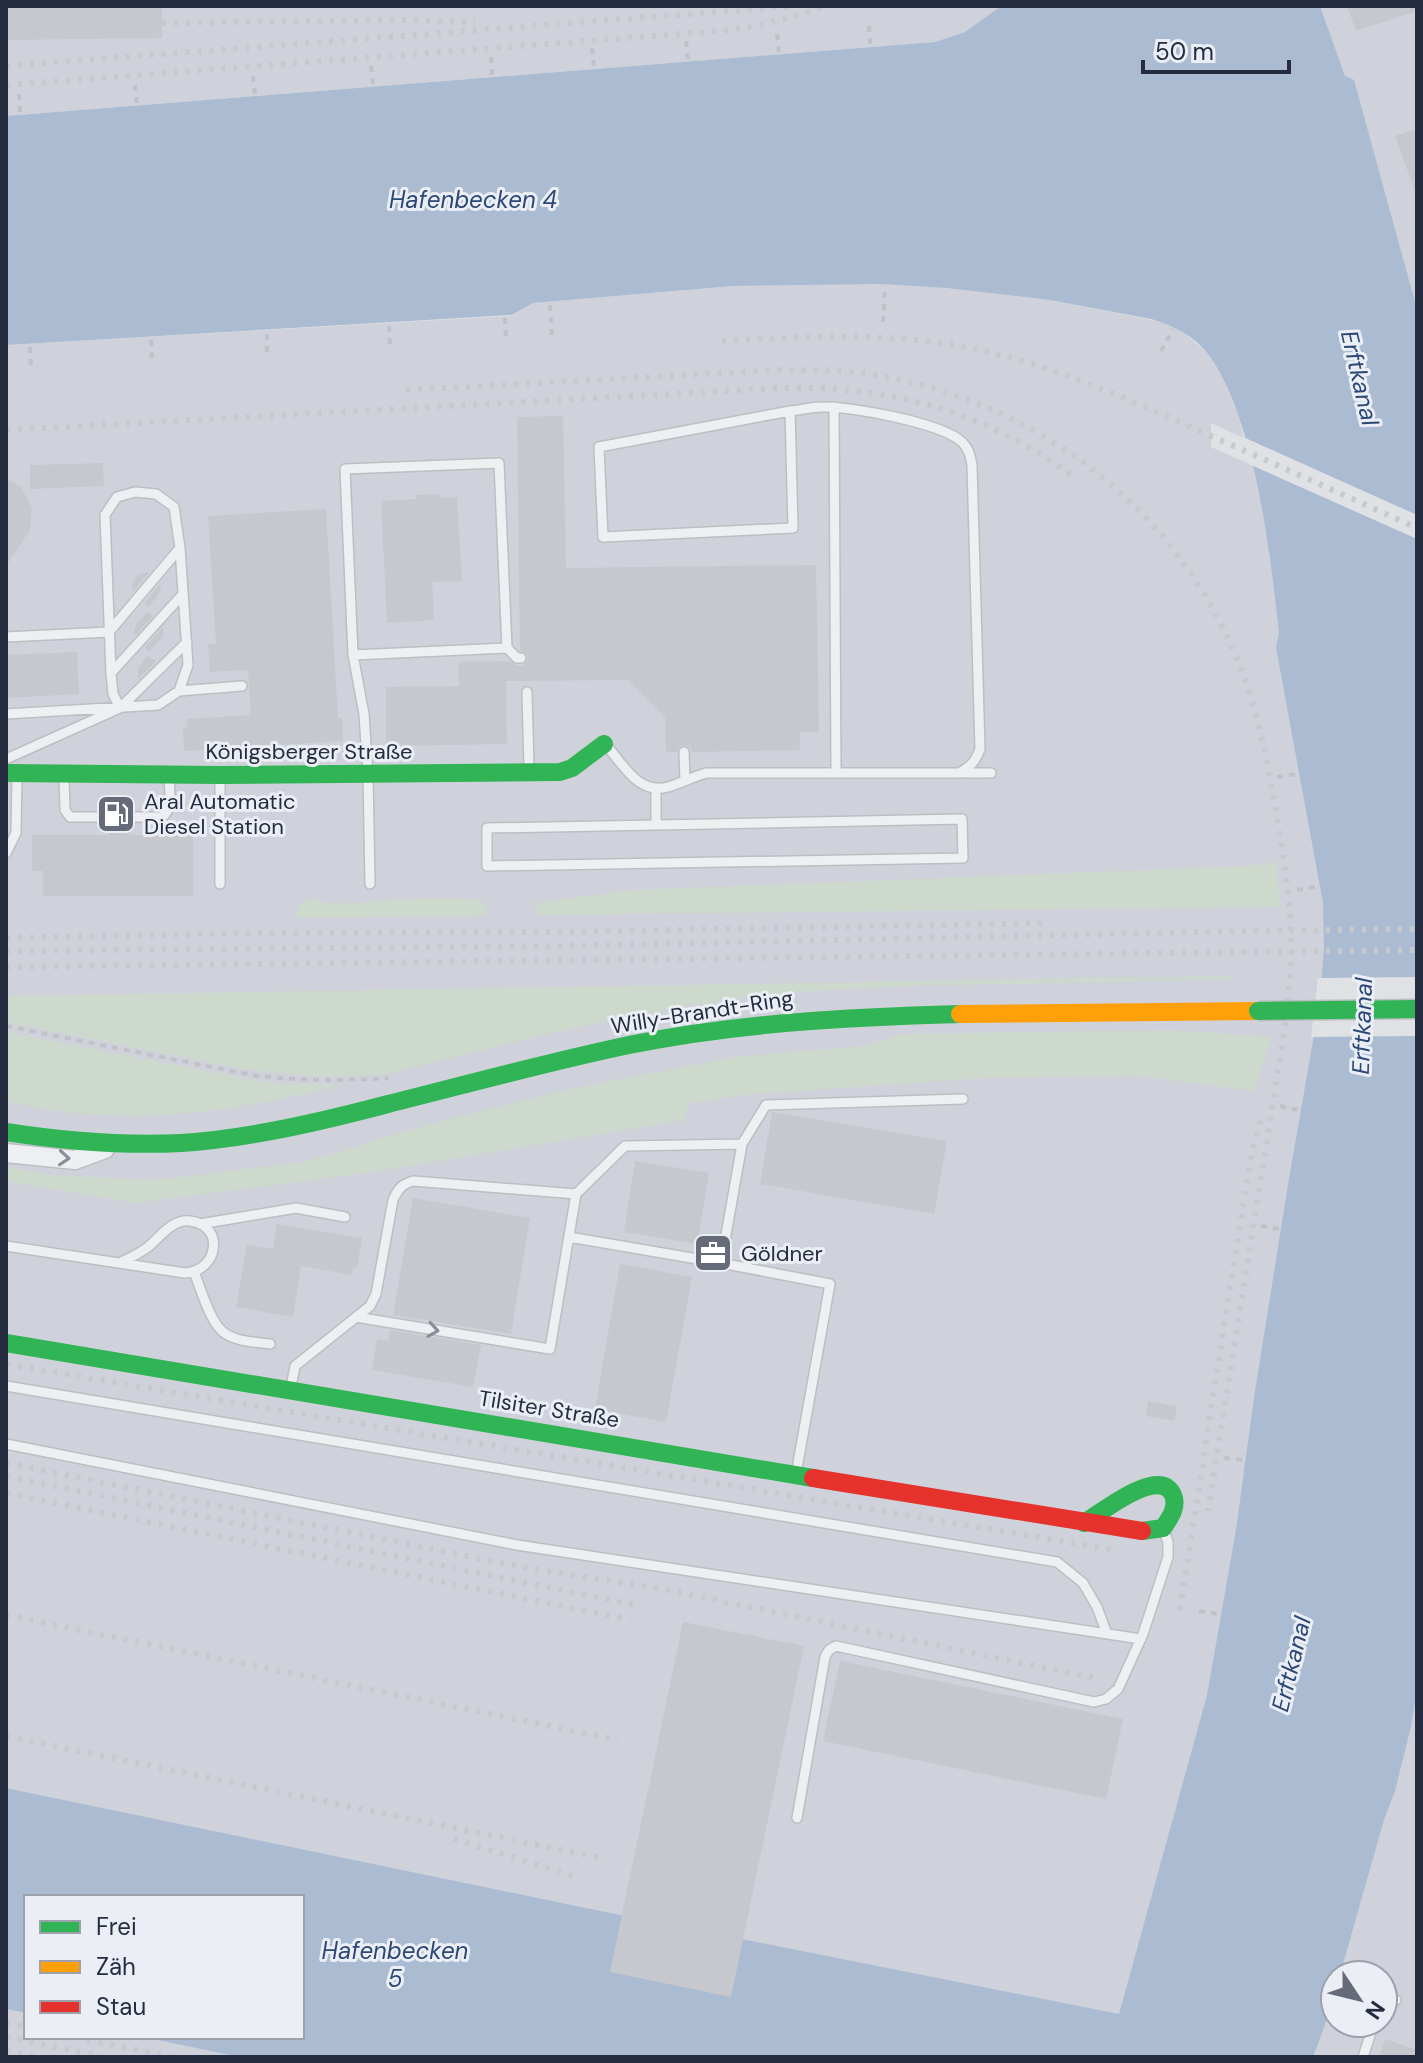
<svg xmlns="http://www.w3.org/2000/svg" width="1423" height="2063" viewBox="0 0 1423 2063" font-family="'DM Sans',sans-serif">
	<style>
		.built { fill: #cfd2da }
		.green { fill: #ced9ce }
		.water { fill: #aabbd2 }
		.pier { fill: #dfe1e4 }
		.building { fill: #c6c8cd }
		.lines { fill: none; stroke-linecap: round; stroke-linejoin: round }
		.lane-casing { stroke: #bcbec2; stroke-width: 12 }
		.street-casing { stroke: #bcbec2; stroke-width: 21 }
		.path { stroke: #c1c2c8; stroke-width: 4; stroke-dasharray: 6 6; stroke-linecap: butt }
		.lane { stroke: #eeeff2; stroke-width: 9 }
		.street { stroke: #eeeff2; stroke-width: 18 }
		.fast { stroke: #30b455; stroke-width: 18 }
		.slow { stroke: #ff9f0a; stroke-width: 18 }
		.jam { stroke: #e5322d; stroke-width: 18 }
		.rail { stroke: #c7c9cd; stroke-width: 6; stroke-dasharray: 4 8; stroke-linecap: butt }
		.fast-bridge-casing { stroke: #babec2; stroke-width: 21; stroke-linecap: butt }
		.fast-bridge { stroke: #30b455; stroke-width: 18 }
		.oneway { stroke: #8a8e98 }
		.labels { text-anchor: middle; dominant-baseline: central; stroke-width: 6; stroke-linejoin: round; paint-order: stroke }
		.street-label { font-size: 22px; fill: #252c3f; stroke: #ebeff5 }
		.poi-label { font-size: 22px; fill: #252c3f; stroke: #ebeff5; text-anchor: start }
		.water-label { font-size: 24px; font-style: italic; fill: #2c4876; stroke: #ebeff5 }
	</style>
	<rect width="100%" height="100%" fill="#dfe1e4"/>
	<path class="built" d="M6,6H1001L965,32L935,42L6,116Z
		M1320,6H1417V309L1354,81L1345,76Z
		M799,284H879L946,288L1050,300L1167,323L1183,332L1207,353L1224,379L1239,417L1244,438L1211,423V447L1254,466L1266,527L1279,633L1277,647L1323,906L1417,974L1320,1000L1288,1184L1254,1397L1236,1529L1207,1695L1119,2015L591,1909L6,1788V345L512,316L533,303L733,286Z
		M1417,1691V2057H1313L1326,2023L1335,1991V2023H1383V1975H1340L1384,1820L1395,1791L1411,1727Z
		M6,2009L26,2013V2037H143L239,2057H6Z"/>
	<path class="green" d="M1276,862L1280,907L536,915L537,903L631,890L1249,866Z
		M314,898C335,908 361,901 383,900C414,899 446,898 478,899L487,906L485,916L296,918C295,908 305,899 314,898Z
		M1232,976V979L907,986L812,991L730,999L643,1014L560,1031L383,1075L320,1077L243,1069L6,1022V996Z
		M1171,1030L1271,1037L1255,1091L1138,1076L984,1078L744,1095L689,1103L684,1120L367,1173L135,1203L6,1181V1167L50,1175L156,1180L304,1162L433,1123L579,1087L737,1057L861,1046L903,1034Z
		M6,1032L248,1079L286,1084L342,1085C230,1113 120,1129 6,1101Z"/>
	<path class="water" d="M1001,6H1320L1345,76L1354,80L1417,309V1691L1411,1727L1395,1791L1384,1820L1340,1975H1335C1335,2004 1323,2030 1313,2057H239L143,2037H302V1897H26V2013L6,2009V1788L591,1909L1119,2014L1207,1695L1236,1529L1254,1397L1288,1184L1320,1000L1324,947L1323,904L1276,647L1279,633C1271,565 1264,498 1244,433C1236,406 1225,377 1208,354C1194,336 1173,325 1151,319L1050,300L946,288L879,284L733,286L533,303L512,315L6,345V116L935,42L965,32Z"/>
	<path class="pier" d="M1241,436L1417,515V539L1249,464Z
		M1417,977V1036L1311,1037L1318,978Z"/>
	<path class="building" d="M6,6H162V38L6,40Z
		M1347,6H1417V11L1356,31Z
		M1417,129V191H1415L1395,136Z
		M563,416L566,568L816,565L819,732H800V750L692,752L690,747L685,745L679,746L677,752H666L665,717L628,680L506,681L507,744L386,746V687L459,686L458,662L510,661L515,665L521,666L528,661L527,654L520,650L517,417Z
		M103,463L104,486L30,489V465Z
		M6,478L22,488L32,508L30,530L6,566Z
		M440,494L441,498L457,497L462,581L432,582L434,620L387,623L381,501L416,499V495Z
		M326,509L338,718H342L343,741L184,751L183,728L187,727V719L251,715L248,670L210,672L208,644H216L208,516Z
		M149,572V573L133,592L132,585L136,577L140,574Z
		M161,583L160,592L149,607L144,603Z
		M148,612L153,616L135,636L134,631L137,622Z
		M163,627V636L149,652L145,647Z
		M77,652L79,694L6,698V655Z
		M147,656L157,661L138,680V669Z
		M109,824H130L129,835H193V896H43V871H32V835H109Z
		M772,1112L947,1141L934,1214L760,1184Z
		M635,1161L709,1173L697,1244L624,1232Z
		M413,1198L530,1218L511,1334L393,1315Z
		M277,1224L362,1238L357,1268L353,1267L352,1275L301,1266L293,1317L236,1307L247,1245L273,1249Z
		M620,1264L692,1277L666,1422L595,1409Z
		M390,1330L481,1345L473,1387L372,1370L377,1339L388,1341Z
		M1148,1401L1177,1406L1174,1421L1146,1416Z
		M683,1622L804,1646L731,1997L610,1972Z
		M840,1661L1123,1719L1106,1799L823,1741Z
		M1385,2039L1417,2050V2057H1379Z"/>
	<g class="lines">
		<g class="lane-casing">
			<path id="lane" d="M834,407L836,773
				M6,637L109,632L180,548
				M507,648L517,658H521
				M353,655L507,648L499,463L345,469L353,655L364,714L368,775L370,884
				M111,673L183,594
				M179,691L242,686
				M527,692L529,768
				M6,714L158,705L179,691L188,665L180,548L174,507L156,494L135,492L117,497L105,515L111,673L113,694L120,708
				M607,746C624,766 639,795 668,787C681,783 693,777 706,773H959C970,767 976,761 980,749L972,465C970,455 969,449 962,442C942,423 850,406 822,407C811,407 801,410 790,411L599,447L603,537L793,528L790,411
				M684,752L685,780
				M6,759L120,708L187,642
				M962,773H991
				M64,778L65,810L70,817H162C174,809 169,789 169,776
				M220,779V884
				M656,825L487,828V866L963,858L962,819L656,825V789
				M6,853L16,833L17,775
				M742,1144L766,1105L963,1099
				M200,1224L296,1208L345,1217
				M6,1246L185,1273C219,1271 225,1225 190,1221C172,1219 160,1237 148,1247C140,1253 130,1258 121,1262
				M721,1263L830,1284L796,1474
				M194,1272C201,1289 211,1326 226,1334C239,1342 256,1342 270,1344
				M356,1317L550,1349L576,1194
				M6,1386L1057,1562L1083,1583L1097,1607L1107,1634
				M291,1387L295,1366L370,1306L376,1294L393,1200C398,1189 402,1184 413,1181L576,1194L625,1146L742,1144L721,1263L569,1237
				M6,1444L517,1545L1141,1639
				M797,1818L825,1657L829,1650L836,1646L1094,1702L1106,1699L1118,1689L1143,1634L1168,1557V1542L1164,1532
				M1383,2004L1386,2000H1396
				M1363,2057L1374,2023"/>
		</g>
		<g class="street-casing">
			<path id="street" d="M6,1153L75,1160L105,1149"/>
		</g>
		<path class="path" d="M869,26L870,46
			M777,34L779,53
			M686,41L688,60
			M592,48L594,68
			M491,57L492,76
			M371,66L373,85
			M253,76L255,95
			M135,85L137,105
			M19,94L20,114
			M550,305L552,336
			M505,318L506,339
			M883,322L885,287
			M389,326L390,347
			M267,334V354
			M151,340L152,360
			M30,347L31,367
			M1161,351L1173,329
			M1277,777L1296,774
			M1297,890L1316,887
			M6,1026L252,1075C298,1081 342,1081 388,1078
			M1280,1106L1299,1110
			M1261,1226L1279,1229
			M1224,1458L1243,1460
			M1199,1611L1218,1614"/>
		<use href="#lane" class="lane"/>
		<use href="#street" class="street"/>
		<path class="fast" d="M6,773L220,775L560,772L572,768L604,744
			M6,1132C64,1141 122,1146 181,1143C251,1138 320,1122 388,1104C468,1084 548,1062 629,1045C738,1023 849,1017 960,1014
			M6,1343L813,1478
			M1084,1523C1101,1513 1157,1467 1172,1493C1179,1506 1170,1518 1163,1528L1142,1531"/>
		<path class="slow" d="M960,1014L1258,1011"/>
		<path class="jam" d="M813,1478L1142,1531"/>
		<path class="rail" d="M162,23L405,20L475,22
			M6,66L796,6
			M6,85L720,31C757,26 790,20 824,6
			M722,341C795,337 868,333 941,343C1037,357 1123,397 1211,436C1280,466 1348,497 1417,528
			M406,390L779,370C811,370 844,369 876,375C1030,401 1164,499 1230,642C1254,694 1265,749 1275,805C1282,847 1289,889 1291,932C1293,968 1287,1004 1283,1040L1208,1511
			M6,430L781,388C863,386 939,400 1012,438C1034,449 1054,463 1074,477
			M6,938L259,933L560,932L1050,923
			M6,951L561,946L1245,931L1417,929
			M6,967L1417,950
			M6,1364L1113,1550
			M6,1463L532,1569L658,1588L1094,1678
			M6,1476L634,1605
			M6,1493L630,1620
			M1180,1610L1229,1293L1252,1153L1261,1117
			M6,1615L618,1740
			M6,1736L601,1858
			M454,1839L579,1878
			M6,2023L26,2027
			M6,2037L103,2057
			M75,2037L172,2057
			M6,2051L37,2057"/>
		<g class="fast-bridge-casing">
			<path id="fast-bridge" d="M1258,1011L1417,1009"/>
		</g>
		<use href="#fast-bridge" class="fast-bridge"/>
	</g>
	<defs><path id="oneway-chevron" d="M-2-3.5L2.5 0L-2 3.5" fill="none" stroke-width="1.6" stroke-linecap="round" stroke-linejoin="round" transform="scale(2)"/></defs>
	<g class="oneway">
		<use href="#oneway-chevron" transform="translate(64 1158) rotate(4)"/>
		<use href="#oneway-chevron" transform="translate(433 1330) rotate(9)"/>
	</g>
	<defs>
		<g id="fuel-square" transform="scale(2)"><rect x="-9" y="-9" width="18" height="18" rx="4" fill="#666b79" stroke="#ebeff5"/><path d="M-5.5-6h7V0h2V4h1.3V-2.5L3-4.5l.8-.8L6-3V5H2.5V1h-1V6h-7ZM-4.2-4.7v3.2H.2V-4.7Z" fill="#fff"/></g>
		<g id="office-square" transform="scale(2)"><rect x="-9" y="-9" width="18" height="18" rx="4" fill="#666b79" stroke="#ebeff5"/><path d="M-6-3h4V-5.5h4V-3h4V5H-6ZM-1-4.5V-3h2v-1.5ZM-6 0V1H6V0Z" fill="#fff"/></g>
	</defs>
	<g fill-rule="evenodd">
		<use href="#fuel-square" x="116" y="814"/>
		<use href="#office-square" x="713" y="1253"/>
	</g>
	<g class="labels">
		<g class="street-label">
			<text x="309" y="751">Königsberger Straße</text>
			<text transform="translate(702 1012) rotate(-9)">Willy-Brandt-Ring</text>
			<text transform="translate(549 1409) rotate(9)">Tilsiter Straße</text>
		</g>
		<g class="poi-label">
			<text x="144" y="801">Aral Automatic<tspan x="144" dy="25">Diesel Station</tspan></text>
			<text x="741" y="1253">Göldner</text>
		</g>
		<g class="water-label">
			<text x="473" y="199">Hafenbecken 4</text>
			<text transform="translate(1360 378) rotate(77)">Erftkanal</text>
			<text transform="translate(1362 1026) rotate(-88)">Erftkanal</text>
			<text transform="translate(1291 1664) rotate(-76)">Erftkanal</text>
			<text x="395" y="1950">Hafenbecken<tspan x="395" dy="28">5</tspan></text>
		</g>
	</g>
	<rect width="1423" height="2063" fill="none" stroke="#252c3f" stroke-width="16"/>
	<rect x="24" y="1895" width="280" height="144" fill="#ebeff5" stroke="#9ca1ac" stroke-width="2"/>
	<rect x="40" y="1921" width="40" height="12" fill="#30b455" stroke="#9ca1ac" stroke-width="2"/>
	<text x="96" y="1935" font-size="24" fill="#252c3f">Frei</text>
	<rect x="40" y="1961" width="40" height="12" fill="#ff9f0a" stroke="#9ca1ac" stroke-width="2"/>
	<text x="96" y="1975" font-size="24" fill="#252c3f">Zäh</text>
	<rect x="40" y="2001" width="40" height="12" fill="#e5322d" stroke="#9ca1ac" stroke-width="2"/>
	<text x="96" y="2015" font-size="24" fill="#252c3f">Stau</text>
	<g transform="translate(1359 1999) rotate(125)"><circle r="38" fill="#ebeff5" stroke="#9ca1ac" stroke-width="2"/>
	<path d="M0-6L14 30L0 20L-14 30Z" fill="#666b79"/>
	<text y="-12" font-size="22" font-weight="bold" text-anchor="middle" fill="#252c3f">N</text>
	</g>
	<path d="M1143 60v12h146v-12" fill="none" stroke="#252c3f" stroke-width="4"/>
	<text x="1155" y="60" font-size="24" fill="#252c3f" stroke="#ebeff5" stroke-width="6" paint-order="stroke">50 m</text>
</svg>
